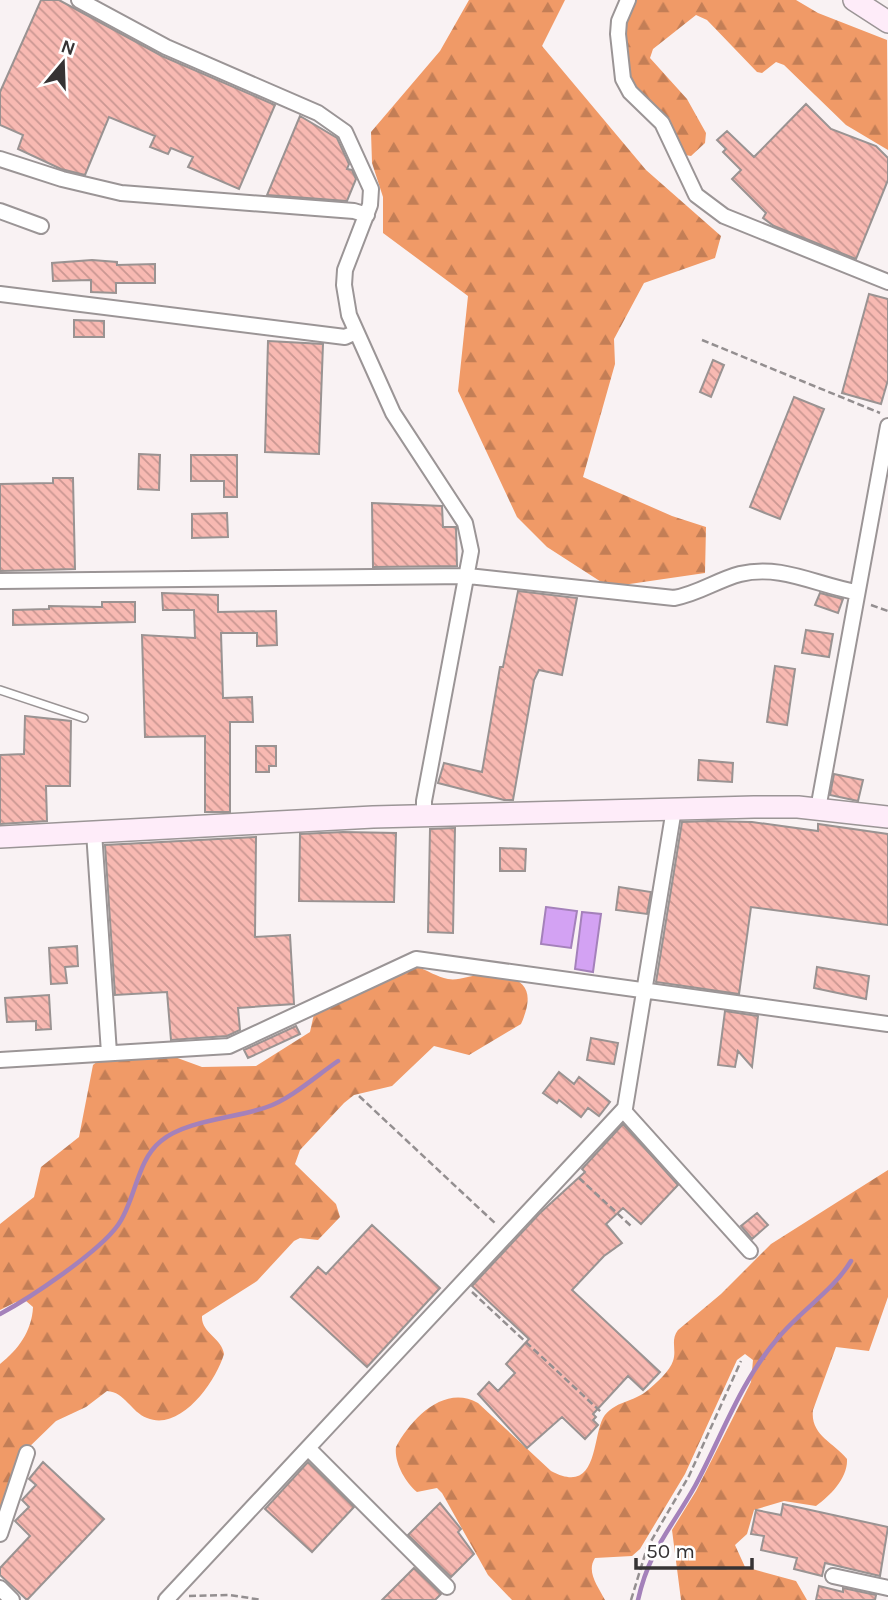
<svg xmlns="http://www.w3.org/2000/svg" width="888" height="1600" viewBox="0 0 888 1600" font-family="Karla,sans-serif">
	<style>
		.forest { fill: url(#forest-firs) }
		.water { fill: #d3a2f3; stroke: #a481ba; stroke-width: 2 }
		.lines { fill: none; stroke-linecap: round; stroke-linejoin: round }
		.stream { stroke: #a481ba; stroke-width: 4.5 }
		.building { fill: url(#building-back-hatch); stroke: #9a9392; stroke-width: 2 }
		.lane-casing { stroke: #9b9596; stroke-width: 10 }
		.street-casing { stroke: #9b9596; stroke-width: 18 }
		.secondary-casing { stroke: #9b9596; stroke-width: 24 }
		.path { stroke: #948f90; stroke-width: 2.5; stroke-dasharray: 7 3.5; stroke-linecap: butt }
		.lane { stroke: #fff; stroke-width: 7 }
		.street { stroke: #fff; stroke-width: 14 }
		.secondary { stroke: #feecf9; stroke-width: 21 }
	</style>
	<defs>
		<pattern id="forest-firs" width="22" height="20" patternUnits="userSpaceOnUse" patternTransform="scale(1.75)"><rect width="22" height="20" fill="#f09a67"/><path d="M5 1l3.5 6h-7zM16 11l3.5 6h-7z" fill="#c37e56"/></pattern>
		<pattern id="building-back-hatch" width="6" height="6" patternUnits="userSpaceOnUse" patternTransform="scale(1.75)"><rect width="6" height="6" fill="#f8b9b2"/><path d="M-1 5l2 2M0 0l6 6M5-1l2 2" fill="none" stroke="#ca9792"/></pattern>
	</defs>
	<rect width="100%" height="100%" fill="#f9f2f3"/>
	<path class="forest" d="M469,0H565L542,46L646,170L721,236L715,258L644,283L614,339L615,364L583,477L672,516L706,527L705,573L609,587L547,547L517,517L458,391L468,296L383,233V197L372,163L371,132L440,51Z
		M634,0H796L818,13L887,40L888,150L846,125L784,65L776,62L762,73L757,72L707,20L696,15L653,49L650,58L687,99L706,133L705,143L691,156L685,155L667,120L634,88L628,77L625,22Z
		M417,967C427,970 437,977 448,979C459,981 470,975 480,975C519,974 539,984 521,1024L469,1055L434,1046L392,1086L354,1095L344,1103L300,1150L295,1164L336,1204L340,1217L318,1240L300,1238L294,1241L257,1281L202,1316C201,1333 222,1338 224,1354C216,1381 181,1432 147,1418C131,1412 125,1392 107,1391L86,1407L56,1421L24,1452L0,1519V1364C18,1350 32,1331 33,1307L26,1301L16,1302L0,1310V1224L34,1197L41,1167L79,1137L93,1065L98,1061L172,1056L202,1067L256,1066L310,1032L314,1014Z
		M888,1170V1297L869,1351L836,1347L813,1410C810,1435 833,1442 847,1459C848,1478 830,1496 816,1506L784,1501L754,1510L747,1534L735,1545L745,1567L796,1581L807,1600H681L672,1530L696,1491L751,1382L753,1360L745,1354L737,1360L685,1474L640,1549L632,1556L595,1558C586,1572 598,1586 605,1600H512L488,1575L442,1493L437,1488L417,1492C405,1482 394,1462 396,1447C411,1419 444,1384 478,1403L551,1471C598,1496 592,1439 603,1418C613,1401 635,1402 648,1390C656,1383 670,1371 673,1361C677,1349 670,1341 678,1330L721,1294L771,1244Z"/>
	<path class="water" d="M546,907L577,911L571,948L541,944Z
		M582,912L601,914L593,972L575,969Z"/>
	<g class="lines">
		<path class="stream" d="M0,1314C30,1298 99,1252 118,1225C136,1200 136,1161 161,1141C186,1120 237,1118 267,1107C292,1098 316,1076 338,1061
			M638,1600C649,1550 671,1529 695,1486C722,1436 740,1382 778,1338C800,1311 833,1291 851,1261"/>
	</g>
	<path class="building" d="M41,0H59L162,56L275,105L239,189L188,167L193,157L171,148L168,154L150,147L155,136L109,117L85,175L61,169L18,149L23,135L0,125V92Z
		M806,104L831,129L876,146L888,158V180L856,259L774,226L763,218L766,213L732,179L741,170L723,152L726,149L717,140L727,131L754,157Z
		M300,116L337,138L349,164L347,169L352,170L356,179L347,201L267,195Z
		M92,260L117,262V265L155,264V283H116V293L91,292V280L53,281L52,263Z
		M869,294L888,299V380L881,404L842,393Z
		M74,320L104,321V337H74Z
		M268,341L323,344L319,454L265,452Z
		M713,360L724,365L711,397L700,392Z
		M794,397L824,409L780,519L750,507Z
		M139,454L160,455L159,490L138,489Z
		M191,455H237V497H224V481H191Z
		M53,478H73L75,569L0,571V484L53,483Z
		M372,503L442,506L443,527H456L457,566L373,567Z
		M227,513L228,537L192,538V514Z
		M518,591L577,598L562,675L539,670L534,680L513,800H504L438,783L444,763L482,772L500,667H503Z
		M162,593L218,595V612L276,611L277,645L257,646V633H221L223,698L252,697L253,722H230V812H205V736L145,737L142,635L195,638L194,610H163Z
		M820,593L843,599L838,613L815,605Z
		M102,602H135V622L13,625V610L49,609V606L102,607Z
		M806,630L833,634L829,657L802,653Z
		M775,666L795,669L787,725L767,722Z
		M25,716L71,721L70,786H46L47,821L0,824V755L24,754Z
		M256,746H276V766H269V772H256Z
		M699,760L733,763L732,782L698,780Z
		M834,774L863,780L858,801L830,795Z
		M708,821L752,822L818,831V824L888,834V925L751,907L739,994L656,982L682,822Z
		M455,828L453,933L428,932L430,829Z
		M343,832L396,833L394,902L299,901L300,834Z
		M256,837L255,937L290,935L294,1004L238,1008L240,1030L227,1036L171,1040L167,992L115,995L105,845Z
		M500,848L526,849L525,871H500Z
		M619,887L651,892L647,914L616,910Z
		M77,946L78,966L65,967L67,983L51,984L49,948Z
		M817,967L869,976L866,999L814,988Z
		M49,995L51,1029L36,1030V1021L7,1022L5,998Z
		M725,1011L758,1016L752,1067L738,1051L735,1067L718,1065Z
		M296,1026L300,1034L248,1058L244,1050Z
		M591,1038L618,1043L614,1064L587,1060Z
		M559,1072L574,1084L579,1077L610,1102L599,1116L588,1108L581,1117L559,1100L557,1103L543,1093Z
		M623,1124L678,1185L641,1224L623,1208L606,1224L622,1243L604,1256L572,1290L660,1372L643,1390L628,1376L593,1414L596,1417L593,1420L598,1425L585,1439L562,1417L527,1448L478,1394L489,1382L498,1391L515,1373L506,1364L529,1339L472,1286L540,1213L585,1172L582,1169Z
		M757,1213L768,1225L752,1239L741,1226Z
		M372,1225L440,1288L367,1367L291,1297L318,1267L326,1274Z
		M43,1462L104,1519L27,1600L0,1575V1568L30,1536L15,1521L29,1507L22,1500L36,1485L29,1479Z
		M308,1462L354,1507L312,1552L265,1509Z
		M440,1503L461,1529L458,1532L474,1554L451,1577L408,1535Z
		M783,1504L888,1527L880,1576L825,1563L822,1576L794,1569L797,1558L761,1550L764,1536L751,1534L756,1510L781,1515Z
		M414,1568L441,1594L435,1600H382Z
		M819,1586L843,1592V1588L876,1595L875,1600H816Z"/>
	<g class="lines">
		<g class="lane-casing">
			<path id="lane" d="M0,690L84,718"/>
		</g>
		<g class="street-casing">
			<path id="street" d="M79,0L166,47L318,113L345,132L371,189L370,205L345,270L344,285L349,315L393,413L465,523L471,551L424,801V815
				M628,0L619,21L618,34L623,79L630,92L662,123L696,195L724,216L888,282
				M0,159L62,179L121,193L354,211L367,215
				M0,211L41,226
				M0,294L345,337L356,332
				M0,581L468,576L674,598C698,594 717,580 740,574C781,564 816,585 856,592
				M818,809L888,426
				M94,832L109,1053
				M0,1060L229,1046L416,959L888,1024
				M623,1110L750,1251
				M308,1448L447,1587
				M0,1534L27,1453
				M833,1576L888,1588
				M0,1588L12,1600
				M166,1600L625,1108L674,809"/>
		</g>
		<g class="secondary-casing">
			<path id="secondary" d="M854,0L888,22
				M0,837L373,817L754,807H798L888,817"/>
		</g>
		<path class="path" d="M702,340L880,413
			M871,605L888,611
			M359,1096L497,1225
			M579,1178L631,1226
			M472,1292L601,1412
			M189,1596L230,1595L262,1600
			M631,1600L647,1548L689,1476L741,1361"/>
		<use href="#lane" class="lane"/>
		<use href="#street" class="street"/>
		<use href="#secondary" class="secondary"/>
	</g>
	<g transform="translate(63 63) rotate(19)" stroke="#ffffff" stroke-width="5" paint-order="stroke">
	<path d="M0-5L12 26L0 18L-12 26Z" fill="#363334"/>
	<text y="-10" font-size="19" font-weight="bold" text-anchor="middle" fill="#363334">N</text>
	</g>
	<path d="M636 1558v10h116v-10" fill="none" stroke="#363334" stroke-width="3.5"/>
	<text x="646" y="1558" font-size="21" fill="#363334" stroke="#ffffff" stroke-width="5" paint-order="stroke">50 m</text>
</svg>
